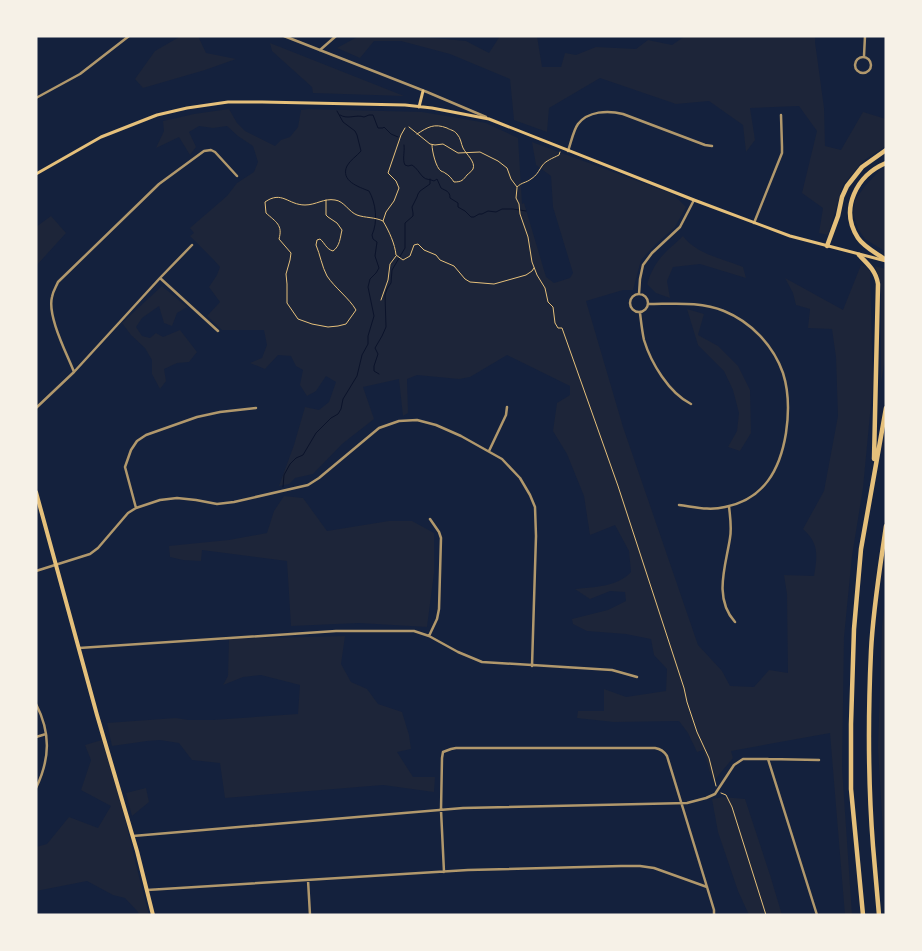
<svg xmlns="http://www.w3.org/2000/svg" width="922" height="951" viewBox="0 0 922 951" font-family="Figtree,sans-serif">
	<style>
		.green { fill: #1d2539 }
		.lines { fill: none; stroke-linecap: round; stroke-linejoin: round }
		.stream { stroke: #0b132b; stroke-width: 1 }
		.path { stroke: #e5c07b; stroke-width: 1 }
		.minor { stroke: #b1986c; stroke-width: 2.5 }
		.tertiary { stroke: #b1986c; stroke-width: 2.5 }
		.secondary { stroke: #e5c07b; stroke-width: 3 }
		.primary { stroke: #e5c07b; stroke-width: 4 }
		.motorway { stroke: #e5c07b; stroke-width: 4.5 }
	</style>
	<rect width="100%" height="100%" fill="#14213d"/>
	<path class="green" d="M181,36H198L206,53L236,59L205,70L143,88L135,79L155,51Z
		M359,36H413L466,41L489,53L500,36H537L542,67H561L565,53L576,55L596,47L636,49L648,40L672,45L685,36H815V42L824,108L825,146L841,150L863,112L886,119V146L863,161L843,185L828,235L819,233L823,208L802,193L817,131L799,106L750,108L755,140L746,152L743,125L709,101L676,104L600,78L549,108L547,132L514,120L510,79L450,54L401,41H374L360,58L337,48Z
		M270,43L404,96L313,93L312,87L272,51Z
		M229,109L237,123L245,131L275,146L281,140L290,137L298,127L301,110L309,109L422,112L453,117L486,123L518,138L522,204L524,203L546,277L554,283L570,278L573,273L553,207L551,176L536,165L532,142L673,194L686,207L675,227L656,244L641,260L633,290H623L586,301L623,427L698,645L722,671L730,686L754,687L769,670L788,673L787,594L784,575L814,576C817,557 820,544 803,529L824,491L838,416L836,357L832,329L808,328L810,309L796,305L793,293L785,278L843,310L861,265L866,267L870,271L873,383L863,488L852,556L844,637L842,768L852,915H845L830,733L731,751L733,758L713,782L703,750L697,752L688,733L679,721L614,722L577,718L578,711H604V689L626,697L666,691L667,669L654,655L651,639L626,634L587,631L573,624L572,619L608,610L626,601L625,592L610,591L590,599L575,589C594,587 617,587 631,572L629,551L615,525L590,535L584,496L567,454L553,431L557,403L570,395V386L507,355L470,377L459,379L417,375L407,379L408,413L403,416L399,379L363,387L374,419L342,444L313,474L295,478L289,484L279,486L294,445L305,407L319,410L329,402L336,382L326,376L316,391L307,396L300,385L303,370L296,366L291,356L278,355L265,369L250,363L262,358L267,345L264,330H222L207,316L220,302L209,287L217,275L220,267L214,260L190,236L194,233L190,228L227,196L237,183L254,172L258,162L253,146L238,136L227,126L213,128L199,126L189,132L196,147L190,155L179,137L156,148L164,131L163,121L194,114Z
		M886,169V252L865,239L858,229L853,213L855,200L865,186L880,170Z
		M51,216L66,233L36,266V227Z
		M683,236C696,254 723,259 743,267L746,278L700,264L673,267L667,281L670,298L656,293L647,284C655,259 665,253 683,236Z
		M875,266L886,269V353L881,383V285Z
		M162,286L187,307L177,313L172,326L164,323L159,306L142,318L136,327L142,336L150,338L156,333L163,337L180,330L197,352L189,362L177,363L164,369L166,381L160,389L152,374V360L145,348L131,335L122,323Z
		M687,309L704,314L698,335L718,346L738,366L750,390L751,433L740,451L728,447L737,431L739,413L733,390L724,371L698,345Z
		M284,496L303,498L327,531L389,521H412L434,533V573L427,627L359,623L291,626L287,561L202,550L201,561L183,560L170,557L169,546L229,540L267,533L274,511Z
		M886,597V883L878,748L882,626Z
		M345,636L341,664L351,682L367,689L378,704L402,712L409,735L411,749L397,752L413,777H435L434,792L383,785L225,798L220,763L192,760L179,743L160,740L147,741L112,746L107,723L176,718L188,720H213L298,714L300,685L261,675L243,677L223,685L228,676L229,639Z
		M102,740L123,810L136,865L149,915H139L138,912L125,898L113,895L87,881L36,891V847L47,844L69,817L98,828L111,806L81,790L91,760L85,745Z
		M146,788L149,802L132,816L126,793Z
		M723,797L745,799L770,875L782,915H749L738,891L718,832L712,799Z"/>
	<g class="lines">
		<path class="stream" d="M340,115C348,120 356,114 364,117L369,115H373L378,128H383L384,127L391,134L398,137
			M404,145C405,153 402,159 405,165L408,166L412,165C417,168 419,173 423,177C426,180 430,179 434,181L437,179L441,188C446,191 450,191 450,198L458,203V207L465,211L471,217H474L479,214H482L488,211L496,212L502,209H513L526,211
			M379,374L374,371V366L378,354L375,348L382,336L386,327L385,295L387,289L391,283L392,270L405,248V223L413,216V213L412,207L417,197L418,194L420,191L430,184V179
			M283,487L284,475L290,464L296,458L303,455L316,433L331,418L338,414L341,409L343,399L357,376L362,355L368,344V336L374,316L368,287L370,279L376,273L379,268L375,256L377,242L373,239L372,235C378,222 376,203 369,191C359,187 340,181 347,166C350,160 357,156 361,151L357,135L355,131L343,122L337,111"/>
		<path class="path" d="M409,127L430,144L435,145L443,144L458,153L480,152L498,161L507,168L511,179L517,187
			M405,128L401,135L388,173L396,181L399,188L394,201L386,212L383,221C389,231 395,244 396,255L403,260L410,256L414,245L418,244L424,250L436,255L440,260L454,266L465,279L470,282L494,284L526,275L532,271L534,268
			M417,134C428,127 434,123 447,128C450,130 454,130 457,134C461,138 461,144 463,148C466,154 476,162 473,169C472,171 468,174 467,175C463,180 462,182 454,182C452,179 449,175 445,173C444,172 443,172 441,171C436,168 432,151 432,145
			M517,187C522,182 526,183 531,179C537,175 538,172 542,166C545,161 553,158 559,155L560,152
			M517,188L516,198L519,204L520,214L528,237L532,262L537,275L545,288L548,302L553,307L555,323L558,328H562L618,486L684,688L687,702L697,732L709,758L716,786
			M326,200V215L328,217L337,223L342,230C340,238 340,246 333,251C326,249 325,243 320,239L317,240L316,245C320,254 322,267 327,276C335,288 349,298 356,310L346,324L338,326L328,327L312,324L298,319L287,303V284L286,274L290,260L291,253L279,239C283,225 276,222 266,213L265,202C282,190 288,205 305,205C316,205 324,198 335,200C344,201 349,212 357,215C365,218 375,217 383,221
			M381,300L388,280L390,264L396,256
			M721,793L726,795L732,807L766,915"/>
		<path class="minor" d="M320,50L336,36
			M864,56L865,36
			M855 65a8 8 0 1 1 16 0a8 8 0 1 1-16 0Z
			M568,151C571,143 573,131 578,124C588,111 608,110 623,114L705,145L712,146
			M754,223L782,153V147L781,115
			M160,278L218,331
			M630 303a9 9 0 1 1 18 0a9 9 0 1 1-18 0Z
			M639,294L640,279L643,265L652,253L680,227L694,200
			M648,304C673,304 701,301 724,311C751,322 773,345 783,373C789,392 789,413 786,433C780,470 764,499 725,507C709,511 695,507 679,505
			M640,313C641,321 642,331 644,340C651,363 669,393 691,404
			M74,372C67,354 47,316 52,297C53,291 56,287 58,282L159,184L204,151L211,150L215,152L237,176
			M36,408L74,372L160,278L192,245
			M489,451L506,415L507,407
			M729,506C730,517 732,527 730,538C726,565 713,598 735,622
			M136,508L125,467L131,450L137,441L146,435L197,417L220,412L256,408
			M36,571L90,554L98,548L128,513L136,508L160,500L177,498L196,500L217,504L234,502L308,485L319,478L379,428L399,421L417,420L436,425L461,436L502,459L520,478L530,495L535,507L536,536L532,666
			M429,636L437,619L439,609L441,538L439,532L430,519
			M79,648L336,631H414L429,636L458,652L482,662L612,670L637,677
			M36,704C51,733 50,759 36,788
			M36,737L46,734
			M768,759L817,915
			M133,836L463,808L687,803L706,798L715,794L734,765L743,759H768L819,760
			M444,872L441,810L442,758L443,752L451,749L456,748H655C661,749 664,751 667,756L707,887L714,910V915
			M308,880L310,915
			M147,890L468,870L621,866H640L654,868L707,887"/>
		<path class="tertiary" d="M284,36L427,92L486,117
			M36,98L80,74L129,36"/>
		<path class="secondary" d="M419,107L423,91
			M36,174L101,137L157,115L187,108L228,102H262L405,105L432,108L489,119L694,200L790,236L886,261"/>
		<path class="primary" d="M36,492L97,715L137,851L153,915"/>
		<path class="motorway" d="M886,163C857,175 839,209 858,238C864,247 876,253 886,260
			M827,246L838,216L842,197L847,186L862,167L886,150
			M859,255C868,264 876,271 878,284L874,459
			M863,915L851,789V724L854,629L861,549L886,408
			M879,915C877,892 875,869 873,846C868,782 868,716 871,651C873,609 880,568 886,526"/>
	</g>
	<rect width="922" height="951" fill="none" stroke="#f6f1e7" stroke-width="75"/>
</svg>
